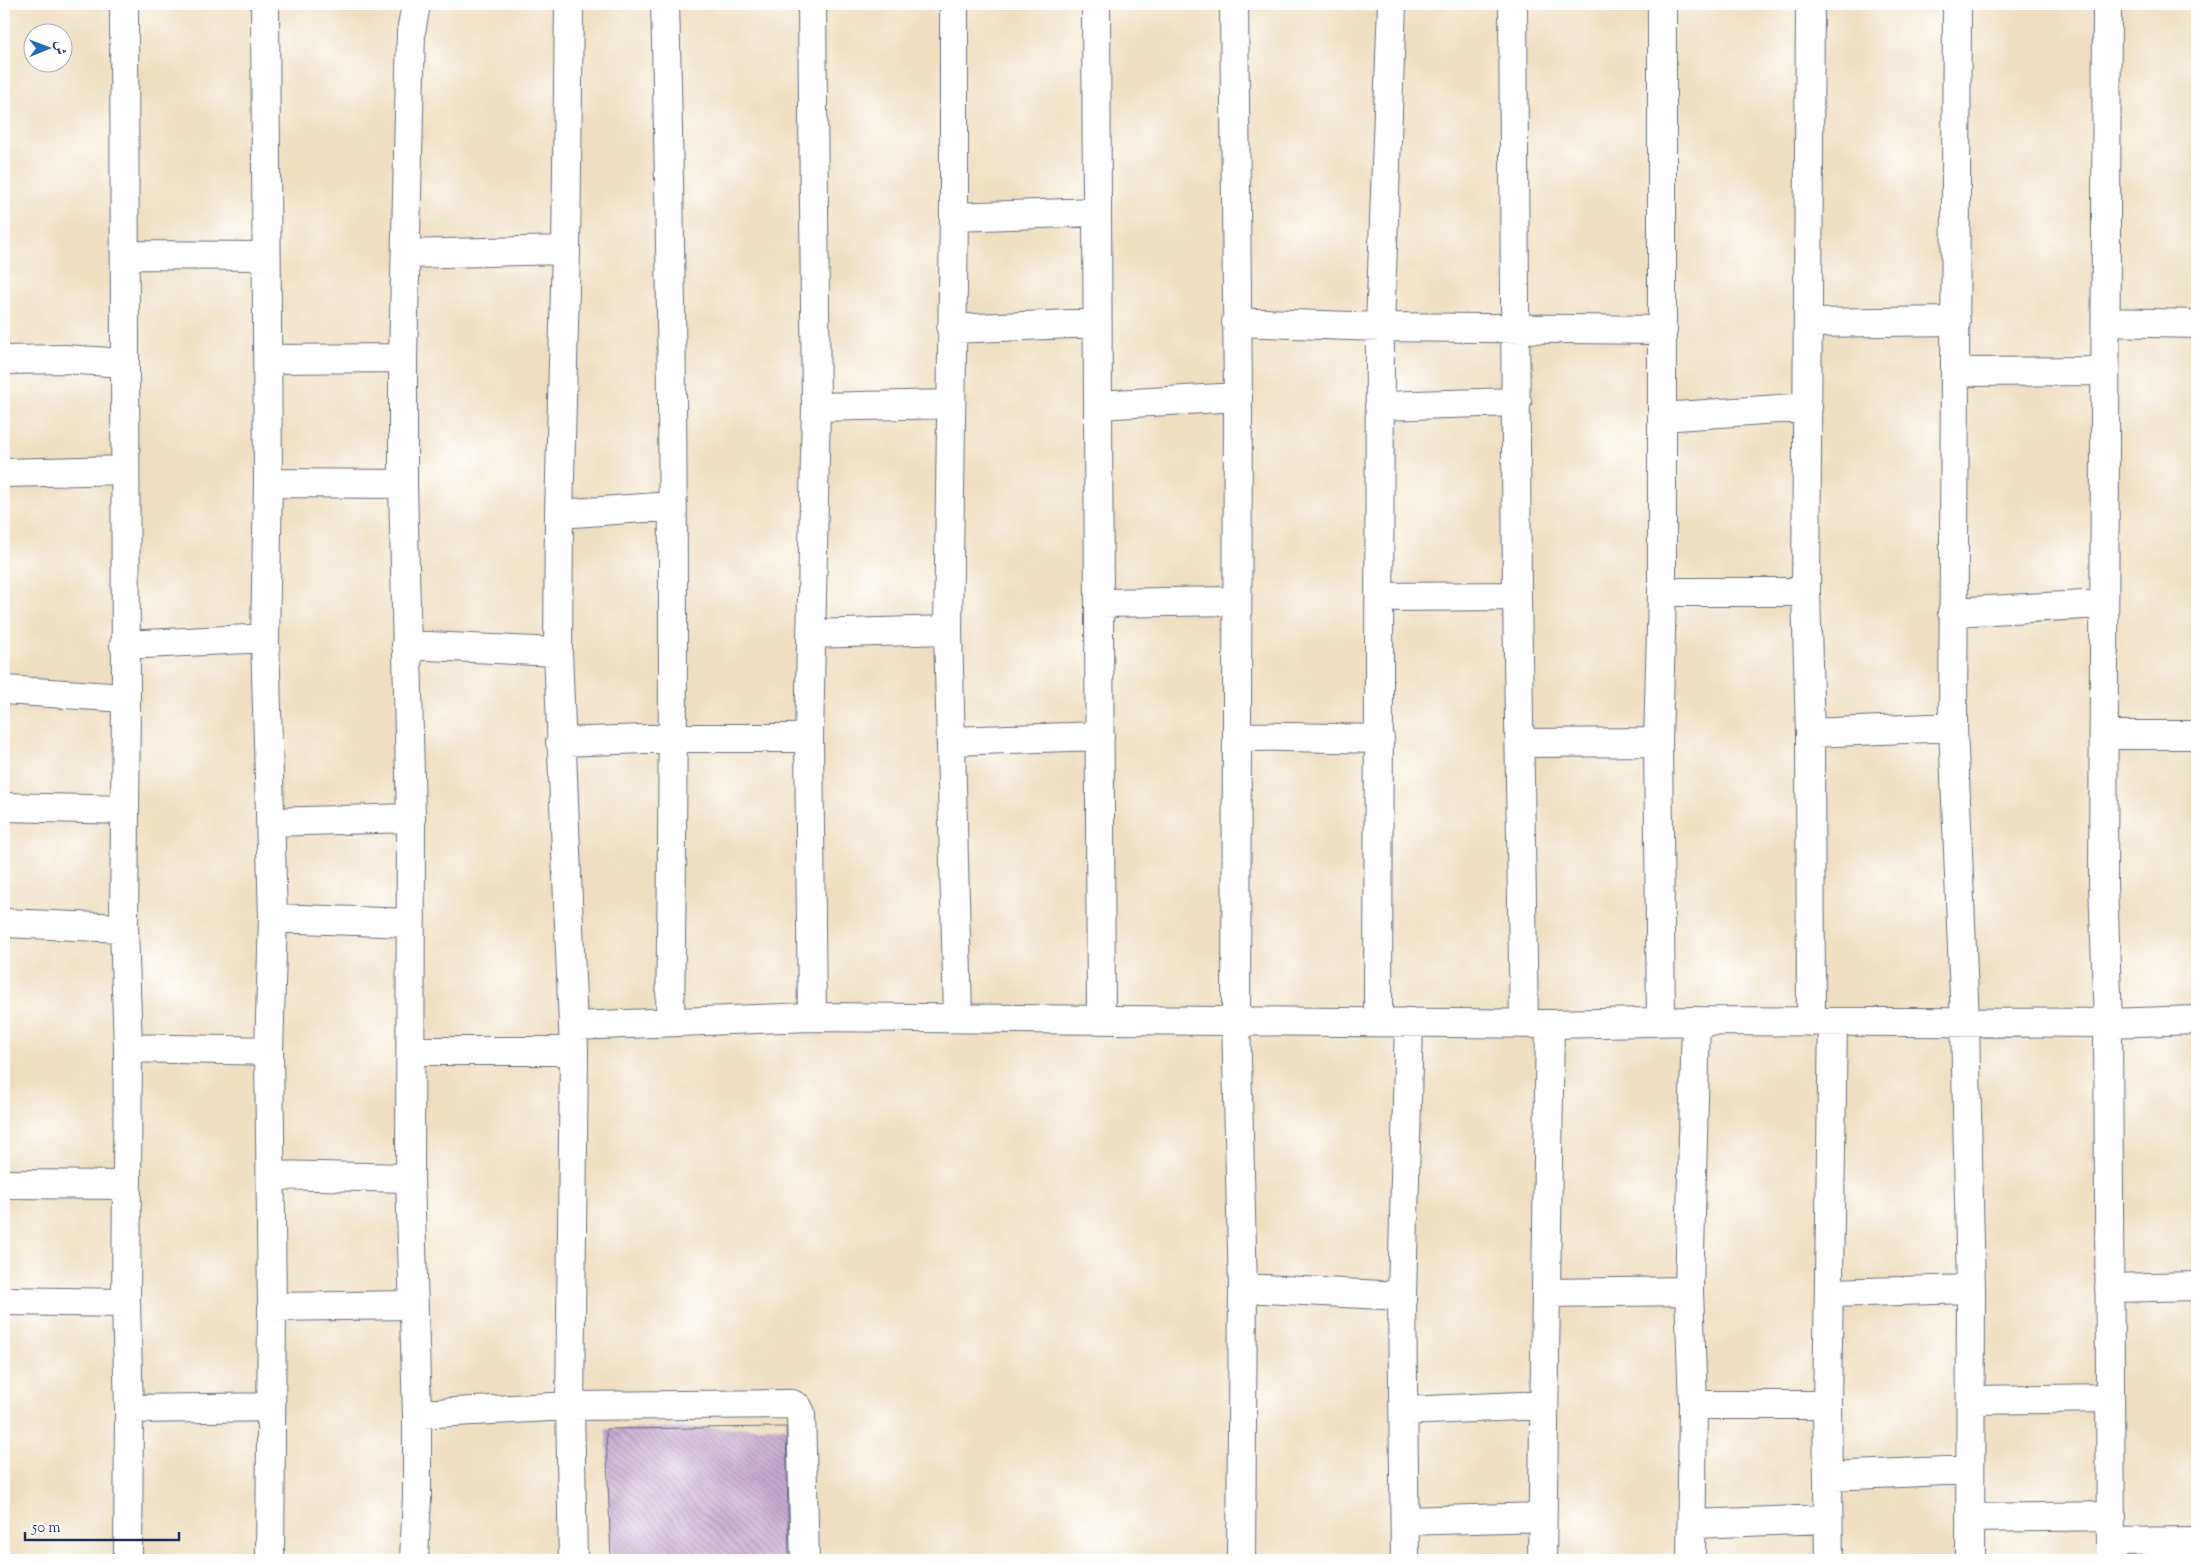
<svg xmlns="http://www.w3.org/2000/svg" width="2201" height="1564" viewBox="0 0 2201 1564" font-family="'Sorts Mill Goudy',Amiri,serif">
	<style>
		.building { fill: url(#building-back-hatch) }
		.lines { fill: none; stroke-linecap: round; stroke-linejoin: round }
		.minor-casing { stroke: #656d80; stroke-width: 30 }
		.minor { stroke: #fff; stroke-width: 28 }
	</style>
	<defs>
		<pattern id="building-back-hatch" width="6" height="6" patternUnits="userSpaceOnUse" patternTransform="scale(1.25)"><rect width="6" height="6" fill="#c9aad1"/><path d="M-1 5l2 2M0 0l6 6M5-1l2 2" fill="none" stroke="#a28bad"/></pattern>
	</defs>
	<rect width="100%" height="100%" fill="#fff"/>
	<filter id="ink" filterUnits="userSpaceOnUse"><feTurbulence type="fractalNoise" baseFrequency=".02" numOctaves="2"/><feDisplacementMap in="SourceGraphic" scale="10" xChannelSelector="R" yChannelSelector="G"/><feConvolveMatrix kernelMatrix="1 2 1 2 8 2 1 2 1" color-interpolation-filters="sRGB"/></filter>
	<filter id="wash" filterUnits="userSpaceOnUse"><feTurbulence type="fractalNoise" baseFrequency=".0096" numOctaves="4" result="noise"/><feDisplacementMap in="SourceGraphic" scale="20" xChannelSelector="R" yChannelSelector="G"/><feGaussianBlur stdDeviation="1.12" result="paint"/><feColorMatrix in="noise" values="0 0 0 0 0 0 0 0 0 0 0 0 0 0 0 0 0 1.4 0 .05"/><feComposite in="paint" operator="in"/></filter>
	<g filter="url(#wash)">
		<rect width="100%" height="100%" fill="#efdfc0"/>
		<g id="blocks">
			<path class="building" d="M786,1427L789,1560H611L606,1429Z"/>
		</g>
	</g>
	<g filter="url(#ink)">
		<use href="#blocks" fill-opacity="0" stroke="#656d80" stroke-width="1"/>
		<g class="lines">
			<g class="minor-casing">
				<path id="minor" d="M124,4L126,698L124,928L128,1048L126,1303L129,1409L128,1560
					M265,4L268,483L265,638L273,918L269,1051L272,1307L270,1560
					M569,4L566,250L559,514L558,652L574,1051L570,1406L573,1560
					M665,4C674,343 675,682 670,1021
					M954,4V217L948,630L958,1017
					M1096,4L1101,1019
					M1234,4L1238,397L1236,1021L1243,1288L1241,1560
					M1513,4L1517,596L1524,1024
					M1810,4L1806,592L1810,733L1811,1022
					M1957,4L1953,727L1965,1023L1971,1289L1970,1560
					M2107,4L2103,883L2108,1023L2111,1560
					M954,217L1096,212
					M406,254L566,250
					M125,255L266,256
					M1236,322L1380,327L1663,330
					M2106,322L2197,324
					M1809,323L1956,321
					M951,329L1097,323
					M268,359L403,358
					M4,360L64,359L124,363
					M1956,372L2105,371
					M1098,405L1238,397
					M1379,406L1517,402
					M816,407L950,404
					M1662,417L1808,407
					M4,473L124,470
					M268,483L403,484
					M559,514L672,506
					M1662,592H1806
					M1380,597L1517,596
					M1100,603L1236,601
					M1952,612L2104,604
					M811,634L948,630
					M124,645L265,638
					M406,645L558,652
					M4,690L126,698
					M1810,733L1953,727
					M2104,735H2197
					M1237,736L1380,739
					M951,741L1100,736
					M560,742L674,738H809
					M1521,743L1658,742
					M4,807L125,810
					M270,822L411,818
					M273,918L410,923
					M4,923L124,928
					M812,1017L809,738L816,407L812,4
					M1661,1021L1658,742L1662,592V4
					M1378,1022L1380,327L1392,4
					M573,1026L812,1017L1550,1024L1696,1021L2108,1023L2197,1020
					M128,1048L269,1051
					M411,1051H574
					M271,1175L410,1178
					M4,1184L127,1185
					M1243,1288L1402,1296
					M2109,1288L2197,1286
					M1546,1293L1689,1291
					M1829,1293L1971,1289
					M4,1301L126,1303
					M272,1307L413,1305
					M1972,1400L2110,1398
					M1693,1405H1827
					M129,1409L271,1407
					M1404,1411L1544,1405
					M417,1414L570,1406L792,1404L798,1407L801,1413L805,1560
					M1829,1476L1970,1470
					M1970,1518L2112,1516
					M1405,1521L1542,1517
					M1692,1524L1828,1519
					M2112,1542L2197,1541
					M414,1560L417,1496V1414L410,1178L411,818L403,484V358L411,32L416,4
					M1405,1560L1402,1296L1409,1022
					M1542,1560L1550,1024
					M1691,1560L1693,1405L1689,1291L1696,1021
					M1829,1560L1827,1405L1833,1022"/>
			</g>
			<use href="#minor" class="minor"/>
		</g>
	</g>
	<rect width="2201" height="1564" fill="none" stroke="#fff" stroke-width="20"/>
	<g transform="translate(48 48) rotate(89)"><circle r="24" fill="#ffffff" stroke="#a4acbf"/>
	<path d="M0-4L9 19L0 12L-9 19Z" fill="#1f6fb2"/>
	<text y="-8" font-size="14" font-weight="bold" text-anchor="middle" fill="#1b2f5e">ش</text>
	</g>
	<path d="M25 1532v8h154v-8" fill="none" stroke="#1b2f5e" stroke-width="2.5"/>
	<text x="32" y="1532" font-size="15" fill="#1b2f5e" stroke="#ffffff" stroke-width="4" paint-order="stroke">50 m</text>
</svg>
